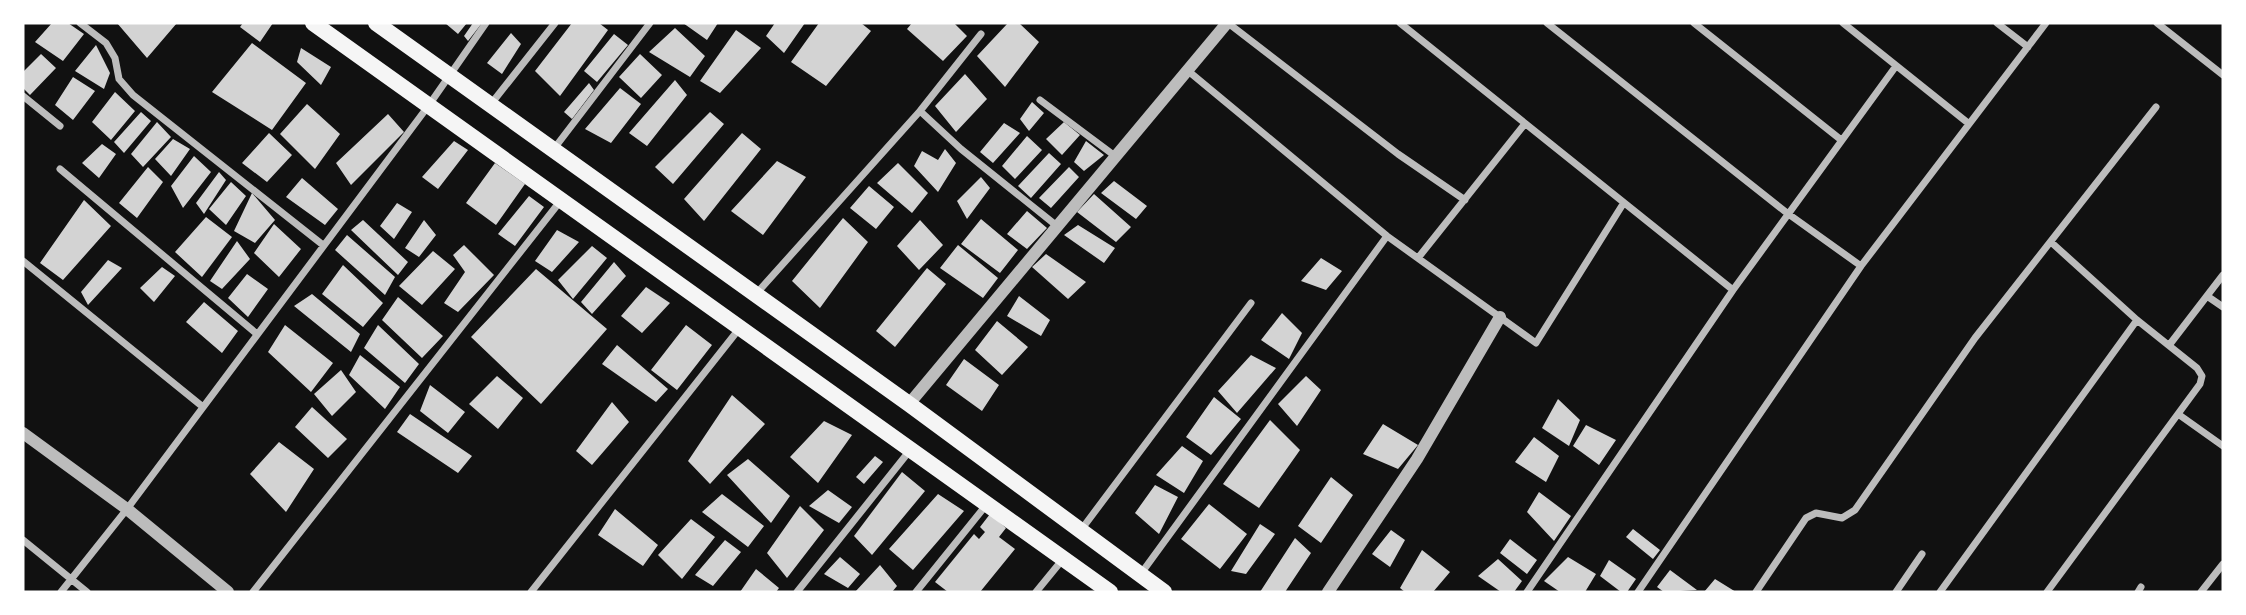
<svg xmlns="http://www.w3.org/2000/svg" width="2246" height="615" viewBox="0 0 2246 615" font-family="Inter,sans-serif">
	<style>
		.building { fill: #d3d3d3 }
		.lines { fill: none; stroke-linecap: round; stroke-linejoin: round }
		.minor { stroke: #bcbcbc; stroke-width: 7 }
		.tertiary { stroke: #bcbcbc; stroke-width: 12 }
		.primary { stroke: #f5f5f5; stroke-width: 16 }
	</style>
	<rect width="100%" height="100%" fill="#111"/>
	<path class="building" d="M52,23H68L84,34L63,61L35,42Z
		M117,23H177L147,58Z
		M243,23H273L260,42L240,27Z
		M445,23H467L458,34Z
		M473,23H482L468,41L464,36Z
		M572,23H599L608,30L560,96L535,71Z
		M683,23H718L707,40Z
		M775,23H805L784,53L766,36Z
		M819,23H861L871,31L826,86L791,62Z
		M912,23H954L967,36L943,61L907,29Z
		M1008,23H1019L1039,42L1005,87L977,56Z
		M675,28L705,56L690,77L649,52Z
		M736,30L761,48L720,93L700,81Z
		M511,33L521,44L502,74L487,63Z
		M614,34L628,45L597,82L584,71Z
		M252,43L306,83L272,130L212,92Z
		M96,45L110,73L104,89L75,71Z
		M301,48L331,67L321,85L297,62Z
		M41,54L56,68L30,95L23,88V72Z
		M640,54L662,75L641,98L619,77Z
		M965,74L987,99L956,132L935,106Z
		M73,77L95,91L73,120L55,105Z
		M675,80L687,95L647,146L629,133Z
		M589,83L594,90L572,119L564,112Z
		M620,88L641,104L611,143L585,129Z
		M115,92L135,111L111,140L92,122Z
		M1032,102L1044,113L1029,131L1020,119Z
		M307,104L340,134L315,169L280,134Z
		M141,112L151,121L124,153L114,142Z
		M710,112L724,124L673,184L655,167Z
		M388,114L404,132L351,185L336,163Z
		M157,122L171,137L143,167L131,154Z
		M1064,122L1080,135L1062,155L1046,139Z
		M1004,123L1020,133L993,163L980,152Z
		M269,133L292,155L267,182L242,163Z
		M742,133L761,149L704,221L684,199Z
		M1027,136L1042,150L1015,179L1002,166Z
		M173,139L190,149L171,176L155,159Z
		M454,141L468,150L438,189L422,177Z
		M1086,141L1104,155L1084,171L1074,162Z
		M102,144L116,154L99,178L82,163Z
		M945,149L956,163L938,192L914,166L922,151L938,160Z
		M1049,153L1061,164L1031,198L1018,186Z
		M194,156L211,172L183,208L171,186Z
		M777,161L806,177L763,235L731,211Z
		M495,163L525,184L496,225L466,203Z
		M898,163L928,193L912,213L877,183Z
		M148,167L163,182L137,218L119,203Z
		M1069,167L1079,177L1051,208L1039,198Z
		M219,172L226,180L204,214L196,203Z
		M981,177L990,188L967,219L957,201Z
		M302,178L338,209L325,225L286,197Z
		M1114,181L1147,206L1136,219L1101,193Z
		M231,182L246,196L226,225L209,209Z
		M869,186L894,207L876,229L850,208Z
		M252,193L275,220L255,243L234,231Z
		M1094,194L1131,227L1116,242L1077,212Z
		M529,196L544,207L515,246L498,234Z
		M84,200L111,226L63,280L40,263Z
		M397,203L412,212L394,239L380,226Z
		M1027,211L1047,228L1027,249L1007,234Z
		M206,217L232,237L202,277L175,252Z
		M843,218L868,242L820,308L792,281Z
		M981,219L1018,250L1000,273L961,244Z
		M363,220L408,262L398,275L351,230Z
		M424,220L436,235L419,257L405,248Z
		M920,220L943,245L919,270L897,246Z
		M274,224L301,249L279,277L254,253Z
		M1078,225L1115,248L1104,263L1064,235Z
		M557,230L579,242L552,272L535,261Z
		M347,235L395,277L385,295L335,250Z
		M237,241L250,259L222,289L210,281Z
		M464,245L494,275L458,312L444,303L465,272L453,255Z
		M958,245L998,278L983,298L940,268Z
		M592,246L607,258L573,299L558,280Z
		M433,251L455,269L422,305L399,286Z
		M1046,254L1086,282L1068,299L1032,267Z
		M1321,258L1342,271L1326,290L1301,281Z
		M108,260L122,268L88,305L81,292Z
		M614,262L626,276L592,314L581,302Z
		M343,265L383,303L363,327L322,294Z
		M162,267L175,276L154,302L140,288Z
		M927,268L946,284L895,347L876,331Z
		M536,269L607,329L541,404L471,337Z
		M247,274L268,289L248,317L228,298Z
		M646,287L670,303L642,333L621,316Z
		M312,294L360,334L351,352L294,306Z
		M1019,296L1050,320L1041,336L1007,316Z
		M398,297L443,336L422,358L382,320Z
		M204,302L238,331L222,353L186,322Z
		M1282,313L1302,333L1289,359L1261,340Z
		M997,321L1028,347L1002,375L975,350Z
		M285,325L333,363L311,392L268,352Z
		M378,325L419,364L405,383L364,348Z
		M686,325L712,345L677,390L651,370Z
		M617,345L668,389L656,402L602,364Z
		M360,355L400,387L385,409L349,375Z
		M1251,355L1276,368L1237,413L1218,391Z
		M964,359L999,385L982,411L946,385Z
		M341,370L356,392L332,416L314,394Z
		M497,376L523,398L498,429L469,404Z
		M1306,376L1321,390L1297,426L1278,404Z
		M430,385L465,412L448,433L420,411Z
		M732,395L765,424L710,484L688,461Z
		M1214,397L1241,419L1211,455L1186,437Z
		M1558,399L1580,420L1569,446L1542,428Z
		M612,402L629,422L592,465L576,451Z
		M312,407L347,439L328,458L295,427Z
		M410,414L472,456L458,473L397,432Z
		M1270,420L1300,450L1259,508L1223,484Z
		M824,421L852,435L818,483L790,457Z
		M1383,424L1418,445L1398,469L1363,454Z
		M1586,425L1616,440L1599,465L1573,446Z
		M1534,437L1559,456L1546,482L1515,462Z
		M279,442L314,469L286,512L250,474Z
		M1182,446L1203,461L1184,493L1156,475Z
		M875,456L883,462L864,484L856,477Z
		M748,459L790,496L771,523L727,475Z
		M902,472L925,491L872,555L854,536Z
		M1331,477L1353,495L1321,543L1298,526Z
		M1155,485L1178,497L1159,534L1135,513Z
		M828,490L852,507L839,523L809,506Z
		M1539,492L1571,516L1554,541L1527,512Z
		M722,494L764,526L748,547L702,512Z
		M938,494L964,511L913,570L889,549Z
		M1209,504L1247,534L1220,569L1181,539Z
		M800,506L824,530L787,578L767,553Z
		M615,509L658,545L643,566L598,535Z
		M990,514L1006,528L999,537L1015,549L980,592H948L935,582L974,534L979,539L985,532L980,527Z
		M691,519L715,537L682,579L658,555Z
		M1260,524L1275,534L1246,574L1231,571Z
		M1633,529L1660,550L1653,559L1626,537Z
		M1391,530L1405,540L1390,567L1372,554Z
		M1295,538L1311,553L1285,592H1260Z
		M1510,539L1537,560L1527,574L1500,553Z
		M725,540L741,552L713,586L695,575Z
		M1422,550L1450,572L1433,592H1405L1400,588Z
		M840,557L860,574L848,588L824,574Z
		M1568,557L1596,574L1585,592H1560L1544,581Z
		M1498,559L1522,581L1514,592H1501L1478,576Z
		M1609,560L1636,579L1627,592H1621L1600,576Z
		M880,565L897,586L892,592H855Z
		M756,569L779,588L776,592H740Z
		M1670,570L1697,590L1664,592L1657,587Z
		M1715,579L1736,592H1704Z"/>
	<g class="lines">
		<path class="minor" d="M80,23L106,43L115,58L119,79L133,95L323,245
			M1228,23L1398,154L1465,200
			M1400,23L1733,290
			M1547,23L1787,213L1861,266
			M1694,23L1840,139
			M1843,23L1968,123
			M1997,23L2028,47
			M2157,23L2223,75
			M1187,70L1387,236L1536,343L1623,204
			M23,96L60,126
			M1040,100L1115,156
			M491,104L555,23
			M920,111L961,149L1057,226
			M553,150L650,23
			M60,169L257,334
			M1418,258L1524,125
			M23,261L203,407
			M756,294L920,111L981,34
			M2207,296L2223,307
			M2170,344L2223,275
			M2178,414L2223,446
			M1081,530L1251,303
			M23,540L87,592
			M1140,575L1387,236
			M61,592L127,509L429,105L486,23
			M253,592L562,199
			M531,592L739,329
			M797,592L911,449
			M916,592L987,504
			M1036,592L1063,559
			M1527,592L1733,290L1896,66
			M1638,592L1861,266L2046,23
			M1756,592L1806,518L1816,513L1842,518L1855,510L1975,338L2156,107
			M1896,592L1922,554
			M1940,592L2137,320
			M2047,592L2200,384L2202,376L2197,368L2137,320L2052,243
			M2138,592L2141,587
			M2201,592L2223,564"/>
		<path class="tertiary" d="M909,404L1227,23
			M23,433L127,509L228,592
			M1328,592L1417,459L1500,317"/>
		<path class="primary" d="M313,23L1110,592
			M376,23L909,404L1164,592"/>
	</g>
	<rect width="2246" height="615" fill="none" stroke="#ffffff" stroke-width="49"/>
</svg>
